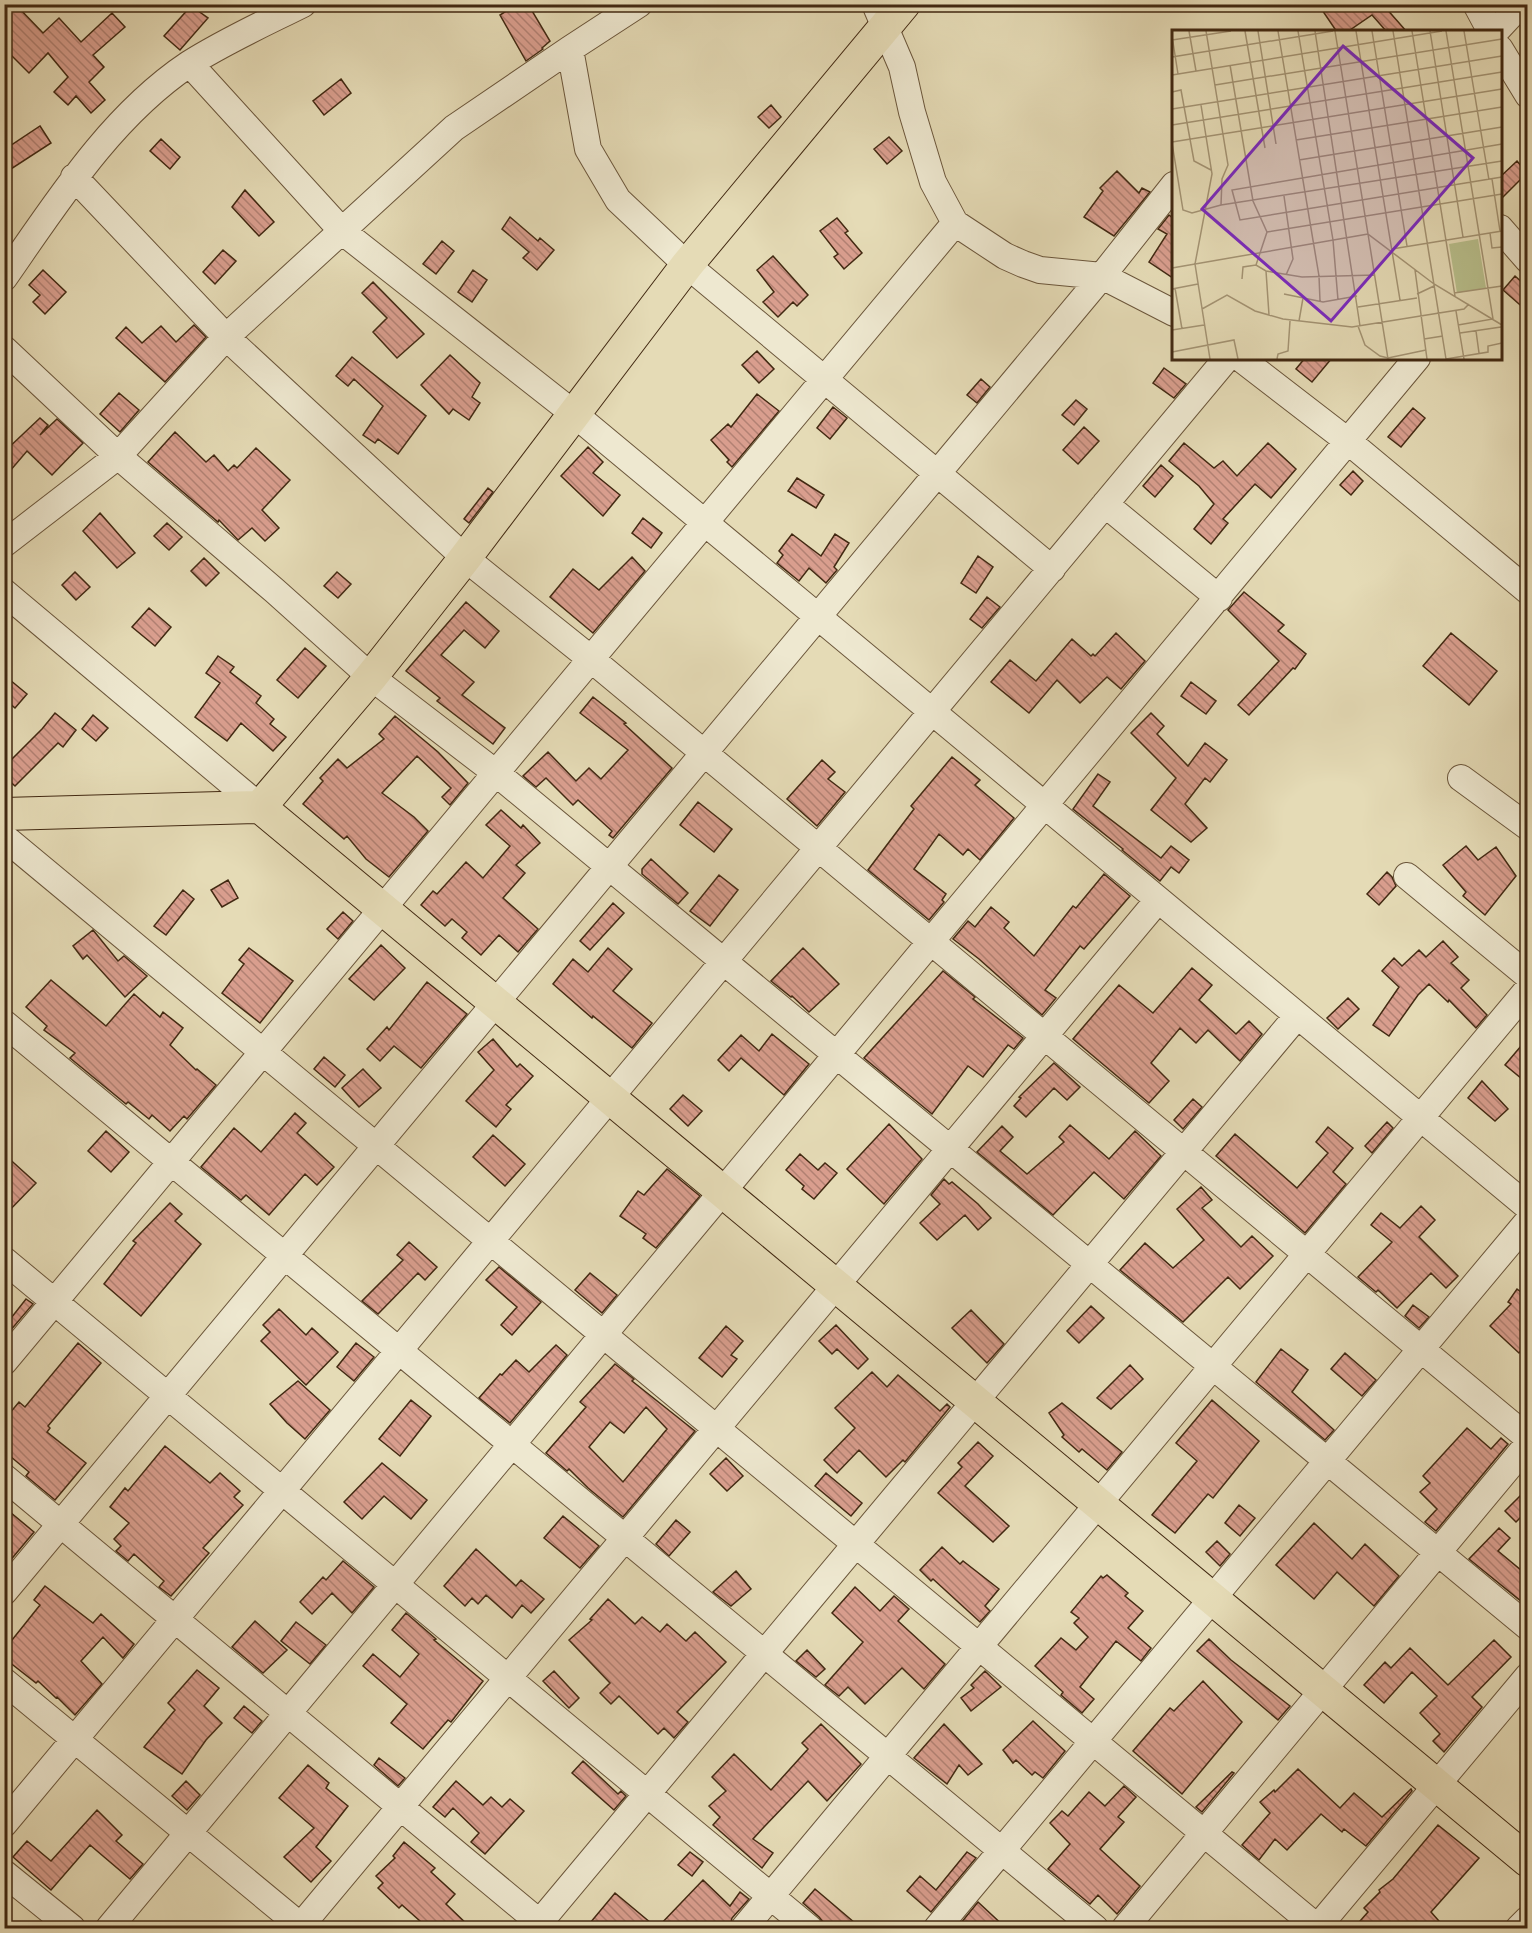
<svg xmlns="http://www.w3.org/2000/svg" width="1532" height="1933" viewBox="0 0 1532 1933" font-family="'EB Garamond',serif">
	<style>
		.building { fill: url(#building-back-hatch); stroke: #422912; stroke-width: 1.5; fill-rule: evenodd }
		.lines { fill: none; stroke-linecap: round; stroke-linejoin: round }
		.minor-casing { stroke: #6b563b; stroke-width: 28 }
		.major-casing { stroke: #422912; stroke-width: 34 }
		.minor { stroke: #eee8d0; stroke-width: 26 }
		.major { stroke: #e5dbb6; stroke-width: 32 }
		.inset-road { fill: none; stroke: #a49474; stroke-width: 1.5 }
		.view { fill: #7b2cbf; fill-opacity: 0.15; stroke: #7b2cbf; stroke-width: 3 }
		.inset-edge { fill: none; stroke: #422912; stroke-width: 3 }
	</style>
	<defs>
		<pattern id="building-back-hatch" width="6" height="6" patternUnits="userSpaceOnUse" patternTransform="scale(1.5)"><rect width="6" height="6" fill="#d99e8e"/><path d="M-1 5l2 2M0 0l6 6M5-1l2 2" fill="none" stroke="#b28173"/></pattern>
	</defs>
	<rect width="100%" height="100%" fill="#e5dbb6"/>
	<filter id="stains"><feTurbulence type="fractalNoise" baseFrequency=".00333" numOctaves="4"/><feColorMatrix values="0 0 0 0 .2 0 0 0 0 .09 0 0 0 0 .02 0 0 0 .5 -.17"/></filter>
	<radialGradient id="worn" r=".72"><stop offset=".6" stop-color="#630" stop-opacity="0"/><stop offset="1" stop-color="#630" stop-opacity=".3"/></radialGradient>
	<path class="building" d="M4,4H15L43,33L59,18L81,42L112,13L125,27L93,55L104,67L89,82L105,100L91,113L76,96L68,105L54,92L68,77L48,53L29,73L4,48L11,39L5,33L11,27L4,19Z
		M517,4H528L550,41L542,48L543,49L526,61L500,15Z
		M1318,4H1390L1385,7L1407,32H1387L1372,15L1347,32H1337Z
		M191,6L208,18L180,50L164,36Z
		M341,79L351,93L324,115L313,101Z
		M771,105L781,117L769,128L758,117Z
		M40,126L51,143L11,169L4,159V150Z
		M889,137L902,151L887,164L874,149Z
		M161,139L180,157L170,169L150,151Z
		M1517,161L1527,173L1500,200V177Z
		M1117,171L1139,193L1142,188L1150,192L1114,236L1084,217L1103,191L1100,188Z
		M245,190L274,222L259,236L232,207Z
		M1169,215L1173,218V278L1149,262L1167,234L1158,229Z
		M510,217L538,241L540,238L554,250L537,270L523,258L529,252L502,229Z
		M837,218L848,231L845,233L862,253L844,269L834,257L838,254L820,231Z
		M442,241L454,251L436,274L423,264Z
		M223,250L236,261L215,284L203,272Z
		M773,256L808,295L797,306L793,302L778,317L763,302L774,292L757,270Z
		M43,270L66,292L45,314L33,302L40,295L29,285Z
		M473,270L487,280L472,302L458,292Z
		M1515,276L1527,287V311L1503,290Z
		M373,282L424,334L397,358L373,332L387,318L362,293Z
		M194,325L206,337L165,382L116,338L126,327L142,343L161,326L176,342Z
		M757,351L774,369L759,383L742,365Z
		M450,355L480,383L472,397L480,403L469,420L453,409L449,414L421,385Z
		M352,357L426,416L398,454L378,439L375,443L363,435L383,406L354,379L348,386L336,376Z
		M1305,358H1332L1312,382L1296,369Z
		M1164,368L1186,384L1174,398L1153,383Z
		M981,379L990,387L977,403L967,395Z
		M119,393L139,410L120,432L100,414Z
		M757,394L779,411L732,467L727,462L729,460L711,440L728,424L731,427Z
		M1076,400L1087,409L1074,425L1062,415Z
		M833,407L847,418L830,439L817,428Z
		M1413,408L1425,418L1401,447L1388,437Z
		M40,418L48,425L40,435L57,419L83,443L52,475L27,451L4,478V452Z
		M1084,427L1099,441L1078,464L1063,450Z
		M175,432L206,462L214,455L228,471L234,465L237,468L256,448L290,480L262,510L279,528L265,541L252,528L238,540L219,520L218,522L148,462Z
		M1184,443L1214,468L1223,461L1237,476L1268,443L1296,469L1271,498L1255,484L1223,519L1228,523L1211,544L1194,529L1214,504L1199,486L1169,461Z
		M588,447L603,462L593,473L620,495L603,516L561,476Z
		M1161,465L1173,476L1155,497L1143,486Z
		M1353,471L1363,481L1351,495L1340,485Z
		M797,478L824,495L816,508L788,491Z
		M488,488L493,492L469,523L464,519Z
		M100,513L135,553L117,568L83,531Z
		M643,518L662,533L651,548L632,533Z
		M167,523L182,537L169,550L154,536Z
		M792,534L821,556L835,534L849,543L834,567L837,570L826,583L809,568L799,581L777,563L783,555L779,551Z
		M978,556L993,567L976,593L961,583Z
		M632,557L645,571L593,633L550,597L573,569L599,590Z
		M204,558L219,573L206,586L191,571Z
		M75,572L90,587L76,600L62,585Z
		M337,572L351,584L338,598L324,586Z
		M1244,592L1284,625L1278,631L1306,654L1295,669L1293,668L1249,715L1238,705L1279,661L1228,610Z
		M987,597L1000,607L982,628L970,619Z
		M466,602L499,631L485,648L464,630L441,655L474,682L462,695L505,728L493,744L437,701L440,698L406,671Z
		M149,608L171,627L155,646L132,627Z
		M1116,633L1145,661L1121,689L1107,677L1080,703L1057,680L1029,713L991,682L1010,660L1036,681L1072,639L1091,656L1093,654L1095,656Z
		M1451,633L1497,671L1469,705L1423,666Z
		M305,648L326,666L298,698L277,680Z
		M218,656L234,667L230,672L261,696L256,703L274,719L270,724L286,737L273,751L241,723L227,741L195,717L220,683L206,673Z
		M4,675L27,694L15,708L4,699Z
		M1191,682L1216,701L1206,714L1181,696Z
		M593,697L626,723L624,724L672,768L613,838L609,835L612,831L578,800L573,805L546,778L536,787L523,776L548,752L576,781L589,768L601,779L628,750L580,713Z
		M55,713L76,730L63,747L58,743L15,786L4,776V767L42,729Z
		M1151,713L1164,726L1157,734L1188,766L1205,743L1227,760L1210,782L1205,778L1185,804L1207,828L1191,842L1151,810L1176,778L1131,733Z
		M93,715L108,728L96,741L82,729Z
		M395,716L438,752L468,783L450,805L442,797L451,788L417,756L382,793L414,817L428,831L389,877L366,859L347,836L344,839L303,804L323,781L320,778L338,759L347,768L384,739L379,734Z
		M952,757L980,780L975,785L1014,818L980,860L968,849L963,855L939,834L914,869L946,894L942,900L944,902L929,920L868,870L914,809L911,806Z
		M822,760L835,772L828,779L845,792L817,826L787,799Z
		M1098,774L1110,782L1093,806L1161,858L1171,846L1189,860L1179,873L1171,867L1160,881L1122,850L1123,849L1073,809Z
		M698,802L732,829L714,852L680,825Z
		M501,810L521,828L523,825L540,843L516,865L525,873L503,898L538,929L518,952L499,935L481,955L462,938L467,932L452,919L445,926L421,905L433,891L437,894L466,862L483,878L510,846L486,825Z
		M1466,846L1478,860L1496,847L1516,876L1485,915L1463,896L1466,892L1443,865Z
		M651,859L688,893L678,904L642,874V869Z
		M1387,872L1392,877L1396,886L1379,905L1367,894Z
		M1104,874L1130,896L1084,949L1080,946L1045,990L1056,998L1042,1015L979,959L953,939L968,921L975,927L991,907L1009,922L1004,928L1034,956L1073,906L1076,908Z
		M719,875L738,890L710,926L690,911Z
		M228,880L238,898L222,907L211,890Z
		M183,890L194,899L166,935L154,926Z
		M613,903L624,913L590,950L580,941Z
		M343,912L353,921L338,939L327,929Z
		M93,930L118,961L124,956L147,976L125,997L87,955L83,959L73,946Z
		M1443,941L1458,957L1451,963L1469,980L1461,988L1487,1015L1476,1028L1449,1000L1448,1002L1429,984L1418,995L1389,1036L1373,1025L1399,987L1382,971L1394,958L1402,966L1419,950L1426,957Z
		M381,945L405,968L374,1000L349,979Z
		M249,948L293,981L260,1023L222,993L244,964L239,960Z
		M608,948L632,969L613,991L652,1023L632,1048L593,1016L592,1018L553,984L573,959L588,972Z
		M803,948L839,984L809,1012L792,996L791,997L771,981Z
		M1192,968L1212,985L1199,1000L1236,1034L1249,1021L1262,1034L1240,1061L1208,1030L1196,1043L1180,1028L1151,1063L1169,1081L1149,1103L1073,1039L1119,985L1153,1013Z
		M943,971L975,997L973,999L1023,1038L1014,1049L1008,1045L983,1077L968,1066L932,1114L864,1058Z
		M51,980L106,1026L134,994L160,1017L163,1012L183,1028L170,1045L196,1070L197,1069L216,1085L187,1119L184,1116L170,1131L152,1115L149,1119L128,1102L126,1104L70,1058L75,1053L44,1030L47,1026L26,1007Z
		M427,982L467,1014L421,1068L394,1046L380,1061L367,1049L387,1027L389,1030Z
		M1348,998L1359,1009L1338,1029L1327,1018Z
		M772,1034L809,1064L784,1095L741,1058L729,1071L718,1060L741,1035L759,1051Z
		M493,1039L517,1067L520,1064L533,1076L506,1105L511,1109L496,1127L466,1101L494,1070L478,1052Z
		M1527,1039V1083L1505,1065Z
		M324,1057L345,1075L335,1087L314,1069Z
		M1054,1063L1080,1087L1067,1100L1054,1088L1026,1117L1014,1106L1021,1098L1019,1097Z
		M363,1069L381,1088L359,1107L342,1088Z
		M1482,1081L1508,1109L1495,1121L1468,1098Z
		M683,1095L702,1111L688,1126L670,1109Z
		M1193,1099L1202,1107L1183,1129L1174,1120Z
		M295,1113L306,1123L297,1133L334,1167L317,1185L305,1174L269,1215L246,1195L241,1200L201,1167L234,1128L261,1152Z
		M1387,1122L1393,1128L1372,1153L1365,1146Z
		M889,1124L922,1159L884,1204L847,1169Z
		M1070,1125L1109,1159L1135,1131L1161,1156L1124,1199L1094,1172L1053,1215L977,1152L1002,1126L1013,1137L1000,1151L1027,1174L1064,1142L1059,1137Z
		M1328,1127L1353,1148L1333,1172L1346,1184L1305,1233L1216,1156L1235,1134L1297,1188L1328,1153L1316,1142Z
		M106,1131L129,1152L111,1172L88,1151Z
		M493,1135L525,1164L505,1186L473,1157Z
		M4,1154L36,1183L4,1216Z
		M800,1154L818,1170L825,1163L837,1173L814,1199L802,1189L804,1186L786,1170Z
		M667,1169L700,1196L656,1248L643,1238L646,1234L620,1216L638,1191L644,1195Z
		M944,1179L949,1184L952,1182L978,1204L991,1218L978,1230L965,1215L937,1240L920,1223L940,1204L931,1195Z
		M1201,1187L1212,1200L1202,1208L1241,1247L1252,1236L1273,1256L1240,1289L1228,1277L1183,1322L1120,1270L1145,1243L1173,1268L1204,1240L1177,1209Z
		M170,1203L182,1214L175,1221L201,1244L141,1316L104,1284L136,1243L133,1241Z
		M1421,1206L1435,1220L1419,1237L1458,1276L1446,1288L1431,1273L1397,1308L1378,1290L1376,1292L1358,1277L1392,1242L1371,1225L1381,1213L1400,1228Z
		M409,1242L437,1267L425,1280L418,1273L378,1314L362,1301L403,1260L397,1255Z
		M499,1267L541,1302L512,1335L501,1325L517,1307L486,1280Z
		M590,1273L617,1295L602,1313L575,1290Z
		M1527,1286V1344L1519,1353L1490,1326L1511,1304L1508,1302L1517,1289L1521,1292Z
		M26,1299L33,1304L4,1338V1327Z
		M1413,1305L1429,1317L1419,1328L1405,1316Z
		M1091,1306L1104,1318L1079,1343L1067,1331Z
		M279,1309L306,1335L312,1328L338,1352L306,1385L261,1341L270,1332L263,1325Z
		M971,1310L1004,1344L987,1363L952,1328Z
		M836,1325L868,1359L858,1369L837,1349L832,1354L819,1341Z
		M726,1326L743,1341L731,1355L737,1359L722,1377L699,1358Z
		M78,1343L101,1363L48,1426L50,1428L47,1432L86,1463L55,1500L26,1476L29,1472L4,1451V1420L19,1402L25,1407Z
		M356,1343L374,1357L354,1381L337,1367Z
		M556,1345L567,1355L510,1423L479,1398L500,1374L502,1375L516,1360L529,1372Z
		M1281,1349L1308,1370L1292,1392L1334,1430L1325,1440L1256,1382Z
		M1345,1353L1376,1380L1362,1396L1331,1369Z
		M615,1364L634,1379L632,1381L695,1431L623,1517L588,1488L569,1469L567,1471L546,1453L586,1407L580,1402ZM646,1407L667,1429L623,1482L589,1447L610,1422L624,1433Z
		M1130,1365L1143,1379L1111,1409L1097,1398Z
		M872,1372L887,1387L898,1375L940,1411L947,1404L950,1407L905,1462L903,1460L886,1477L859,1450L837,1473L824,1460L855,1428L835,1408Z
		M298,1381L330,1410L305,1439L287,1423L270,1404Z
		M411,1400L431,1416L400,1456L379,1439Z
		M1212,1400L1259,1441L1213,1498L1208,1494L1175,1533L1152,1515L1197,1461L1176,1443Z
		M1062,1403L1122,1452L1107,1470L1082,1449L1079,1452L1062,1437L1064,1435L1049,1413Z
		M1467,1428L1491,1449L1501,1438L1508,1444L1436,1531L1425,1522L1437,1509L1420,1492L1430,1483L1423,1476Z
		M978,1442L993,1456L965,1486L1009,1526L993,1542L938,1493L962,1467L958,1463Z
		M165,1446L210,1483L220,1473L240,1491L234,1497L243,1505L203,1548L209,1553L171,1596L159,1587L164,1581L134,1554L128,1561L116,1551L121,1546L114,1539L129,1523L110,1507L125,1488L128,1491Z
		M726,1458L743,1476L727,1491L710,1474Z
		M382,1463L427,1500L411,1519L384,1496L362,1519L344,1502Z
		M826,1473L862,1503L851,1516L815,1486Z
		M1527,1489V1511L1516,1522L1505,1511Z
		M1239,1505L1255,1518L1240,1536L1225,1523Z
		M4,1507L34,1532L4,1568Z
		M563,1516L599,1546L580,1568L544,1538Z
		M676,1520L690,1532L669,1556L656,1544Z
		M1314,1523L1352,1559L1365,1544L1399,1576L1374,1606L1337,1572L1314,1599L1276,1565Z
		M1499,1528L1510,1538L1498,1551L1527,1575V1606L1469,1559Z
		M1217,1541L1230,1554L1220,1566L1206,1552Z
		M942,1547L960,1564L963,1561L999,1589L985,1606L990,1611L980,1622L933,1579L931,1581L920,1570Z
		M476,1549L516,1586L521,1580L544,1599L531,1613L522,1605L512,1618L486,1595L478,1604L472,1598L465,1606L444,1586Z
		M343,1561L374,1587L352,1613L332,1593L312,1614L300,1602L323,1577L326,1580Z
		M736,1571L751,1589L731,1606L713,1592Z
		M1107,1575L1128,1593L1125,1596L1143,1611L1128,1628L1151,1648L1141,1661L1116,1641L1080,1687L1094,1699L1082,1713L1061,1695L1063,1692L1035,1666L1061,1638L1076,1650L1088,1637L1074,1623L1079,1618L1071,1612L1101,1576L1103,1578Z
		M45,1586L93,1623L101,1614L134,1644L123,1658L103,1637L81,1661L102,1684L75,1715L57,1697L56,1698L38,1681L36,1683L4,1658V1650L40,1605L34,1600Z
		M855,1587L880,1611L894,1596L909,1609L898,1621L945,1664L924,1689L902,1668L865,1704L848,1687L839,1696L825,1685L863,1642L832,1613Z
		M608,1599L635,1624L642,1617L660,1632L667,1624L686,1641L695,1632L726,1662L677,1712L688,1722L674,1738L664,1728L658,1734L619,1696L611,1704L600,1693L610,1683L569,1640L592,1620L590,1619Z
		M406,1613L436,1639L434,1640L483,1681L451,1722L448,1720L423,1749L391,1723L407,1704L363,1666L373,1654L400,1677L419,1654L392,1630Z
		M255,1621L287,1650L263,1673L232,1647Z
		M296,1622L326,1645L310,1664L281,1641Z
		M1209,1639L1231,1660L1290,1706L1278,1720L1197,1651Z
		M1494,1640L1511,1657L1472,1697L1482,1707L1444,1752L1433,1741L1440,1734L1420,1713L1437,1696L1412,1672L1384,1703L1364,1685L1385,1662L1391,1668L1410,1648L1448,1685Z
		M807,1650L825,1669L816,1677L796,1661Z
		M197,1670L219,1688L204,1706L222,1723L206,1740L182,1774L144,1747L175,1710L168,1703Z
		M554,1671L579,1698L569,1708L543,1681Z
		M985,1671L1001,1687L971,1711L961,1698L974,1688L971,1685Z
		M1203,1681L1242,1722L1182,1794L1133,1751L1170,1708L1174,1711Z
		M244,1706L262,1721L252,1733L234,1718Z
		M1033,1721L1065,1751L1043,1778L1035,1772L1032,1775L1016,1760L1013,1763L1003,1750Z
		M821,1724L861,1764L827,1801L808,1781L764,1827L753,1839L773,1853L762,1868L713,1825L720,1817L709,1806L726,1791L712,1777L734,1754L771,1790L808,1749L802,1743Z
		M944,1724L982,1764L968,1775L959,1765L947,1784L914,1758Z
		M379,1758L405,1778L398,1786L374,1765Z
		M583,1761L618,1794L621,1791L626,1796L614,1810L572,1773Z
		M308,1765L329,1783L326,1788L348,1806L316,1847L331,1861L311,1882L284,1857L314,1828L279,1798Z
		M1298,1769L1340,1808L1354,1793L1382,1817L1411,1789L1412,1791L1366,1846L1344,1829L1342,1832L1321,1814L1287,1850L1275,1839L1259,1860L1242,1845L1270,1813L1260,1802L1274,1790L1275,1792Z
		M1232,1772L1234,1773L1202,1812L1196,1807Z
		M186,1781L200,1795L187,1810L172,1796Z
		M456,1781L483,1805L491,1797L502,1807L510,1799L524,1811L485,1854L471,1842L479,1833L453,1808L445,1817L433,1807Z
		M1124,1786L1136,1797L1118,1817L1124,1822L1100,1849L1140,1886L1117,1914L1098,1895L1090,1904L1048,1869L1070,1844L1050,1823L1062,1811L1068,1816L1089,1792L1105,1806Z
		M97,1810L122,1835L116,1841L143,1864L130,1879L90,1845L51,1890L13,1857L27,1841L51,1861Z
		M1438,1825L1479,1858L1431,1912L1446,1929H1353L1368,1912L1364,1908L1380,1892L1379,1890L1393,1879Z
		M404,1842L435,1868L431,1872L455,1894L446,1904L472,1929H429L402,1905L399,1908L378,1888L383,1883L376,1876L395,1858L393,1856Z
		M690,1852L703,1862L692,1876L678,1865Z
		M967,1852L976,1858L931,1912L907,1891L920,1876L936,1890Z
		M703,1880L730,1906L740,1892L749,1899L732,1918L729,1929H585L615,1893L657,1928Z
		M815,1889L862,1929H824L823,1922L819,1917L803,1903Z
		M978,1902L1007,1929H956Z"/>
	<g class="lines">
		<g class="minor-casing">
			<path id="minor" d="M875,4L902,67L912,112L933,182L955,223L1005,256L1023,264L1040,270L1102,276L1174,313
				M1476,4L1491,32
				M1495,32L1521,4
				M570,49L588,149L618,200L687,265L1052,569
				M1500,49L1528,95
				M190,64L343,232L573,413L1528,1207
				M74,177L226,337L465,558L591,659L1528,1438
				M1500,228L1528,260
				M4,278C57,202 111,116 189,64C225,41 265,23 303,4
				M4,349L118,456L275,591L371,677L496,773L1528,1627
				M1240,358L1349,442L1528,591
				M1105,504L1219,598
				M4,544L118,456L226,337L454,128L570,49L639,4
				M4,592L260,807
				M1461,778L1528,827
				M4,837L1318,1928
				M1407,876L1528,976
				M4,1023L1095,1928
				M4,1260L809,1928
				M4,1362L955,223
				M4,1477L546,1928
				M4,1592L1102,276L1174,185
				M4,1681L303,1928
				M4,1824L1227,358
				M4,1873L72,1928
				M109,1928L1417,358
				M299,1928L1158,900
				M535,1928L1297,1016
				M744,1928L1528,989
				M937,1928L1528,1221
				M1125,1928L1528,1444
				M1317,1928L1528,1676
				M1519,1928L1528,1919"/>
		</g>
		<g class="major-casing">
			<path id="major" d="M260,807L371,677L465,558L687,265L904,4
				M4,814L260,807L1528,1861"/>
		</g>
		<use href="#minor" class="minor"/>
		<use href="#major" class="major"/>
	</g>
	<g transform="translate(1172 30)">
		<rect width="330" height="330" fill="#e5dbb6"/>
		<path d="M306,209L314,258L285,263L277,214Z" fill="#b8bf8c"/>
		<path class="inset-road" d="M17,1L24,41M34,1L56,135L50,149L49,175M73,1L93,118M86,1L104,114M106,1L147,246L148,271M126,1L161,210L166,270M143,1L188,296M163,1L196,204L262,254L330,295M184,1L228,270M200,1L235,216M221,1L274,329M240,1L283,266M258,1L291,207M274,1L321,289L286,295M292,1L317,150M0,6L6,44M0,10L59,1M0,27L161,1M58,35L81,171L95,202L84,235M0,45L270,1M43,55L330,9M0,62L9,60L22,131L39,140M29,75L40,144L23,234L38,329M0,79L330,26M0,95L330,42M124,110L330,77M0,112L330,59M0,113L11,180L20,183L49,175L330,131M330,114L60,160L68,190L330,147M127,130L330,97M320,149L328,201M112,166L121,229L114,245M95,202L330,164M318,203L320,218L330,217M196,204L216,329M220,219L330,201M0,238L196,204M243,240L255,329M94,241L97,285M70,249L71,237L84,235L94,241L130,247L203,245M3,258L10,299M0,259L26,254M282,263L330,256M112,264L151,272L185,266M245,264L262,256M186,277L245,268M30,279L55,265L83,281L111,289L180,297L292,279L297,274M284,281L292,329M127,291L131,268M186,296L193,315L208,326L216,328L254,320M0,300L32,295M304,301L307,323M288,303L329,297M252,309L271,306M0,322L62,310L66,329M105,329L106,324L116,321L118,291M274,329L316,322V316L330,313"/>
		<path class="view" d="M171,16L301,128L159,291L30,179Z"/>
		<rect width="330" height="330" class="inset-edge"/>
	</g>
	<rect width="1532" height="1933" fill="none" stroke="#e5dbb6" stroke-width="24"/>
	<rect x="6" y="6" width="1520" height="1921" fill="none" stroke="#422912" stroke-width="3"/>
	<rect x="12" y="12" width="1508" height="1909" fill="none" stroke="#422912" stroke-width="1.5"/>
	<rect width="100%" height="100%" filter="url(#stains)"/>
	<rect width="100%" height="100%" fill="url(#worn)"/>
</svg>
